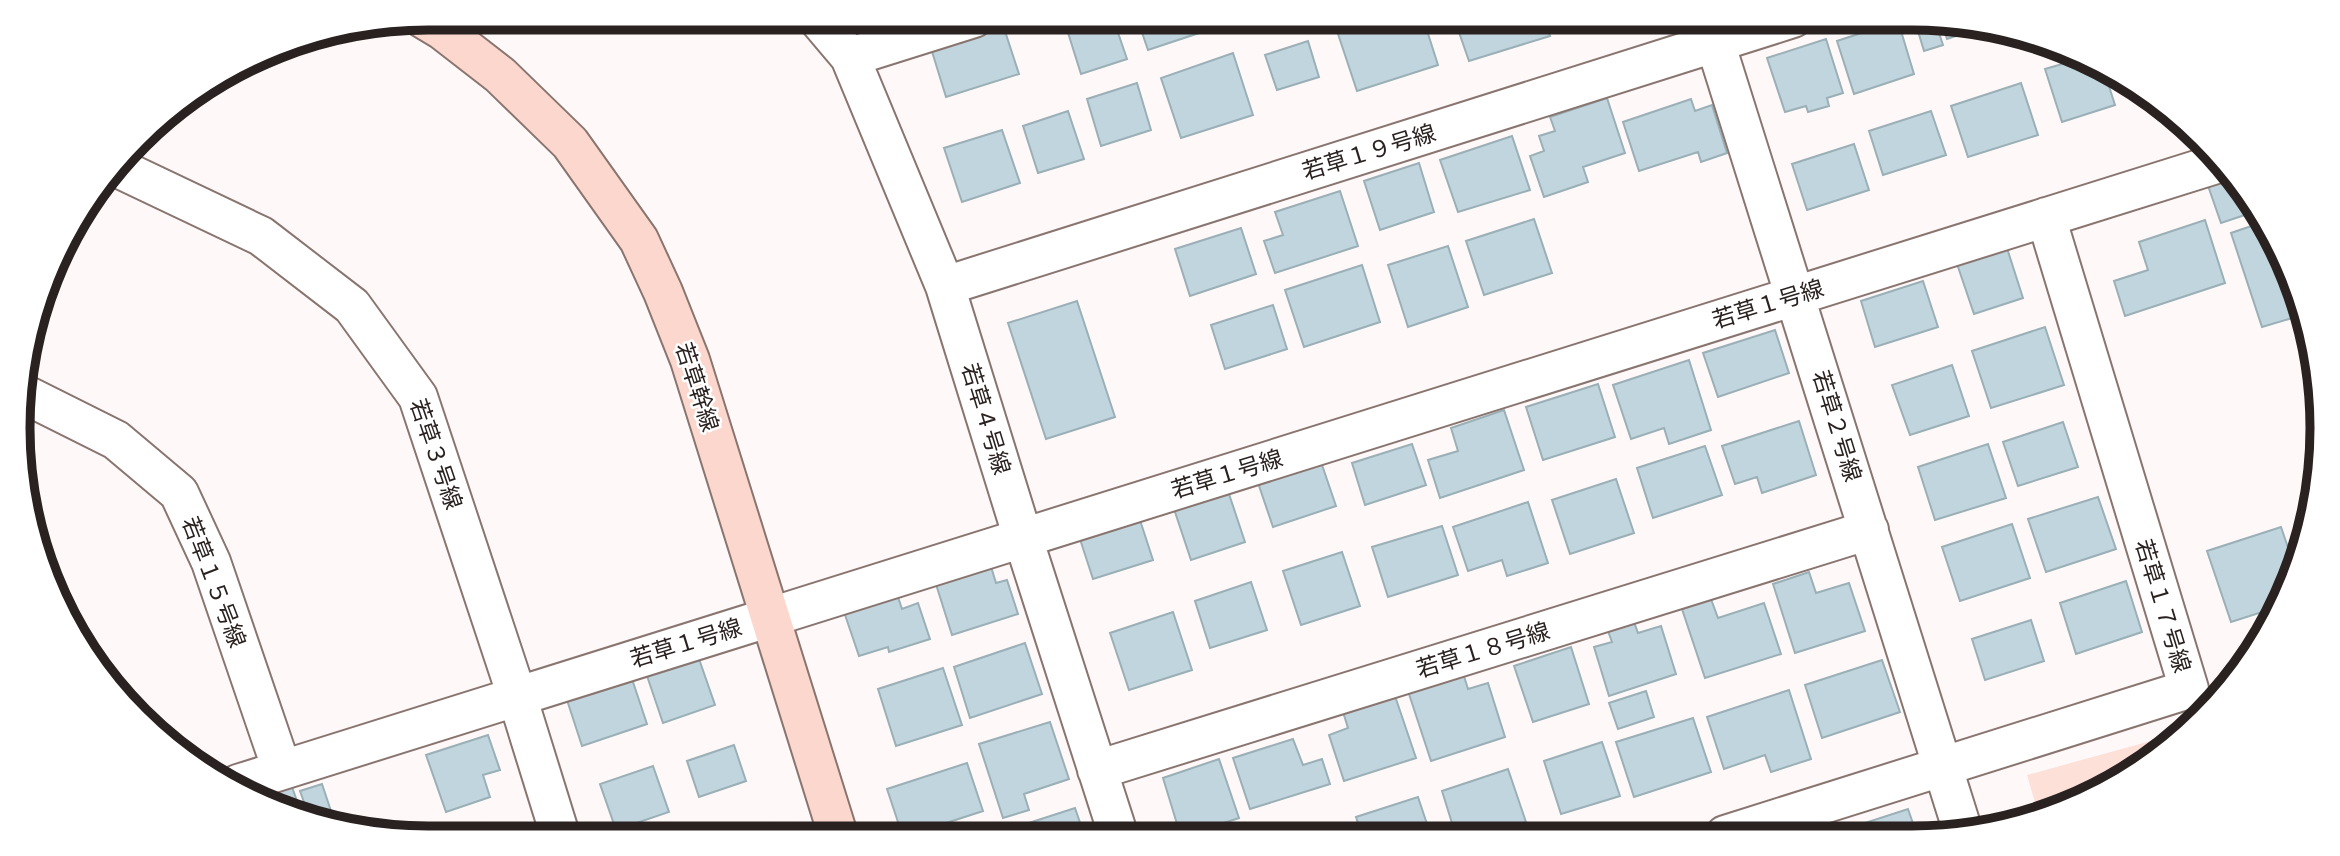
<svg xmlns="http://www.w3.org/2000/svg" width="2340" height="856" viewBox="0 0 2340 856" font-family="'DM Sans','Noto Sans JP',sans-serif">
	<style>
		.green { fill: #fde0d8 }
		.building { fill: #c0d5dd; stroke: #9aafb6; stroke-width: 2 }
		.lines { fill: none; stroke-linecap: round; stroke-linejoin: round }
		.street-casing { stroke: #897570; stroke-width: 42 }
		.secondary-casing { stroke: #897570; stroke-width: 42 }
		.street { stroke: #fff; stroke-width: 38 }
		.secondary { stroke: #fcd7ce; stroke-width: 38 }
		.labels { text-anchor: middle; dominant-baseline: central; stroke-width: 5; stroke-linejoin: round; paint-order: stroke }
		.street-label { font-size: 23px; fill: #2a2220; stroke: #fff }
		.rim { fill: none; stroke: #2a2220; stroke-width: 9 }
	</style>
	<rect width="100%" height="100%" fill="#fef9f8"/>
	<path class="green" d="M2187,731L2183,736L2093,796L2038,813L2027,775Z"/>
	<path class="building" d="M1072,18H1113L1127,59L1081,74L1064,20Z
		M1137,18H1197L1202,32L1148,50Z
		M1229,18H1274L1275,19L1234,32Z
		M1378,18H1423L1438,65L1357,91L1337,31Z
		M1454,18H1544L1550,36L1469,61Z
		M1914,18L1935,21L1943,45L1924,51Z
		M1898,21L1914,74L1854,94L1837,41Z
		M1941,21L1983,27L1947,39Z
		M1002,22L1019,74L946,97L930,45Z
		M1826,39L1843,93L1827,98L1829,106L1808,112L1806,106L1785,112L1767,58Z
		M1308,41L1319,77L1277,90L1265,55Z
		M1233,53L1253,115L1181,138L1161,78Z
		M2076,60L2105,74L2115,105L2062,122L2045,69Z
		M1137,83L1151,130L1101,146L1087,99Z
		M2021,83L2038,135L1968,157L1951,106Z
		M1607,98L1625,153L1583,167L1588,182L1544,197L1530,156L1544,151L1539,136L1555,131L1550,117Z
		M1691,99L1695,111L1712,105L1727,153L1701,162L1698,152L1639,171L1623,122Z
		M1068,111L1084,159L1038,173L1023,126Z
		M1931,111L1946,155L1883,175L1869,131Z
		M1002,130L1020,183L962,202L944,148Z
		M1512,136L1530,190L1458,212L1440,160Z
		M1854,144L1869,190L1807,210L1792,164Z
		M1419,163L1434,212L1380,230L1364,181Z
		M2227,177L2257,211L2221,223L2207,183Z
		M1340,191L1358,246L1275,273L1264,241L1283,235L1275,212Z
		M1534,219L1552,273L1484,295L1466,241Z
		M2205,220L2225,283L2125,316L2114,281L2148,270L2139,242Z
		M2266,221L2299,316L2262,327L2231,233Z
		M1241,228L1256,274L1190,296L1175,249Z
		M2006,245L2023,298L1974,314L1956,261Z
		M1448,246L1468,307L1408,327L1388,265Z
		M1362,265L1380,322L1304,347L1285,290Z
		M1923,281L1938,327L1875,347L1861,301Z
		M1077,301L1115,417L1046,439L1008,323Z
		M1273,305L1287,349L1225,369L1211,325Z
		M2045,327L2064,385L1991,408L1972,351Z
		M1775,330L1789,373L1718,397L1703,353Z
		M1689,360L1711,430L1669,444L1664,428L1631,439L1613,385Z
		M1952,365L1969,416L1910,435L1892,385Z
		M1598,384L1615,437L1543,460L1526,407Z
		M1504,410L1524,470L1440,498L1428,460L1458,451L1451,428Z
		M1799,421L1816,475L1762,493L1757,477L1735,484L1722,446Z
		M2063,422L2078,467L2018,486L2003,442Z
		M1412,444L1426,485L1365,505L1352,463Z
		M1988,444L2006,498L1935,520L1918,467Z
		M1705,446L1722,495L1653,518L1637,468Z
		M1319,456L1336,506L1273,527L1256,477Z
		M1616,479L1634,533L1570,554L1552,500Z
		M1227,488L1245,542L1191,560L1173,506Z
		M2098,497L2116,549L2046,572L2028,519Z
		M1528,502L1548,563L1507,576L1502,560L1468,571L1453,527Z
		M1138,514L1153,560L1093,579L1078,533Z
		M2012,524L2030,578L1960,601L1942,547Z
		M1442,526L1458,575L1388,597L1372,547Z
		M2281,527L2295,568L2278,607L2231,622L2207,551Z
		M1342,552L1360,606L1301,625L1283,571Z
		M989,560L996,583L1007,580L1018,614L952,635L934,578Z
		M1809,572L1816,593L1849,583L1865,631L1795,653L1773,584Z
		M2126,581L2142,632L2076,654L2060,603Z
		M1251,582L1267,630L1210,648L1195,601Z
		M895,588L902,609L918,603L930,639L889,652L888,647L859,656L842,606Z
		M1711,599L1718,618L1764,603L1781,654L1705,678L1682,609Z
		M1173,612L1192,670L1129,690L1110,633Z
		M2031,620L2044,661L1985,680L1972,639Z
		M1634,622L1638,633L1661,626L1676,674L1609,696L1594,647L1612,642L1608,631Z
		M1025,643L1042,694L970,718L954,667Z
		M1571,647L1589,704L1533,722L1514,666Z
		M698,656L715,705L663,723L646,673Z
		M1882,660L1900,712L1822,738L1805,685Z
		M943,668L962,725L896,746L878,689Z
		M1463,673L1468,689L1488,683L1505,737L1431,761L1408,691Z
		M631,676L647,724L582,746L566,697Z
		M1789,690L1811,759L1771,772L1765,755L1724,769L1707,717Z
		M1646,691L1654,717L1618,729L1609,703Z
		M1395,696L1416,758L1344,781L1329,735L1348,728L1343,712Z
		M1693,718L1711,772L1634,797L1616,742Z
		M1050,722L1069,779L1024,794L1029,810L1003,818L979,744Z
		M488,735L500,770L483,775L490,797L446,812L426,755Z
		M1293,739L1303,765L1322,759L1330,784L1250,809L1233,758Z
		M1602,742L1620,796L1561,814L1544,761Z
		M734,745L746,781L699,797L687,761Z
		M1219,759L1239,818L1181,837L1163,778Z
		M967,763L983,811L903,837L887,789Z
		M653,766L669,812L616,830L600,784Z
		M1508,769L1526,822L1483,836H1456L1442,791Z
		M322,784L336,826L321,824L310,819L300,791Z
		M292,787L302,815L265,796Z
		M1418,797L1431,836H1362L1356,817Z
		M1075,808L1085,837H1006L1004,831Z
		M1908,809L1917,835H1845L1843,830Z
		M484,823L489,838H450L448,834Z
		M772,823L777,838H728Z"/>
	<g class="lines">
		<g class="street-casing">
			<path id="street" d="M817,18L850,57L945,286L1023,538L1119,837
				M1708,20L1964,835
				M850,57L974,18
				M118,168L261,236L352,306L418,397L517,696L561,838
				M945,286L1793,18
				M22,393L116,440L179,493L211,562L282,770
				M1097,770L1869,530
				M238,784L2216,164
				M1725,835L2189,689L2046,217"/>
		</g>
		<g class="secondary-casing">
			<path id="secondary" d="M422,18L442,30L500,75L570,143L639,240L663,292L690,360L839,838"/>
		</g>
		<use href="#street" class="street"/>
		<use href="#secondary" class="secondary"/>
	</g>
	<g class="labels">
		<g class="street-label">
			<text transform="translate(1369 152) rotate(-17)">若草１９号線</text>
			<text transform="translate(1768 304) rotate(-17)">若草１号線</text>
			<text transform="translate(697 387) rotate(72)">若草幹線</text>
			<text transform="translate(986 419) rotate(73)">若草４号線</text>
			<text transform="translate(1837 426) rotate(73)">若草２号線</text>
			<text transform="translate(436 454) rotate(71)">若草３号線</text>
			<text transform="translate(1227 474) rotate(-17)">若草１号線</text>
			<text transform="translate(214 582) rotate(69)">若草１５号線</text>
			<text transform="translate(2163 606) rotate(73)">若草１７号線</text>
			<text transform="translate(686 643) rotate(-17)">若草１号線</text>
			<text transform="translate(1483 650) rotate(-17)">若草１８号線</text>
		</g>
	</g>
	<path d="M0 0H2340V856H0ZM428 30H1912A398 398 0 0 1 2310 428V428A398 398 0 0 1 1912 826H428A398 398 0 0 1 30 428V428A398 398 0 0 1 428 30Z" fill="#fff" fill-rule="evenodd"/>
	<path class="rim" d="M428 30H1912A398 398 0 0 1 2310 428V428A398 398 0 0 1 1912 826H428A398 398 0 0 1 30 428V428A398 398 0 0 1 428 30Z"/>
</svg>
